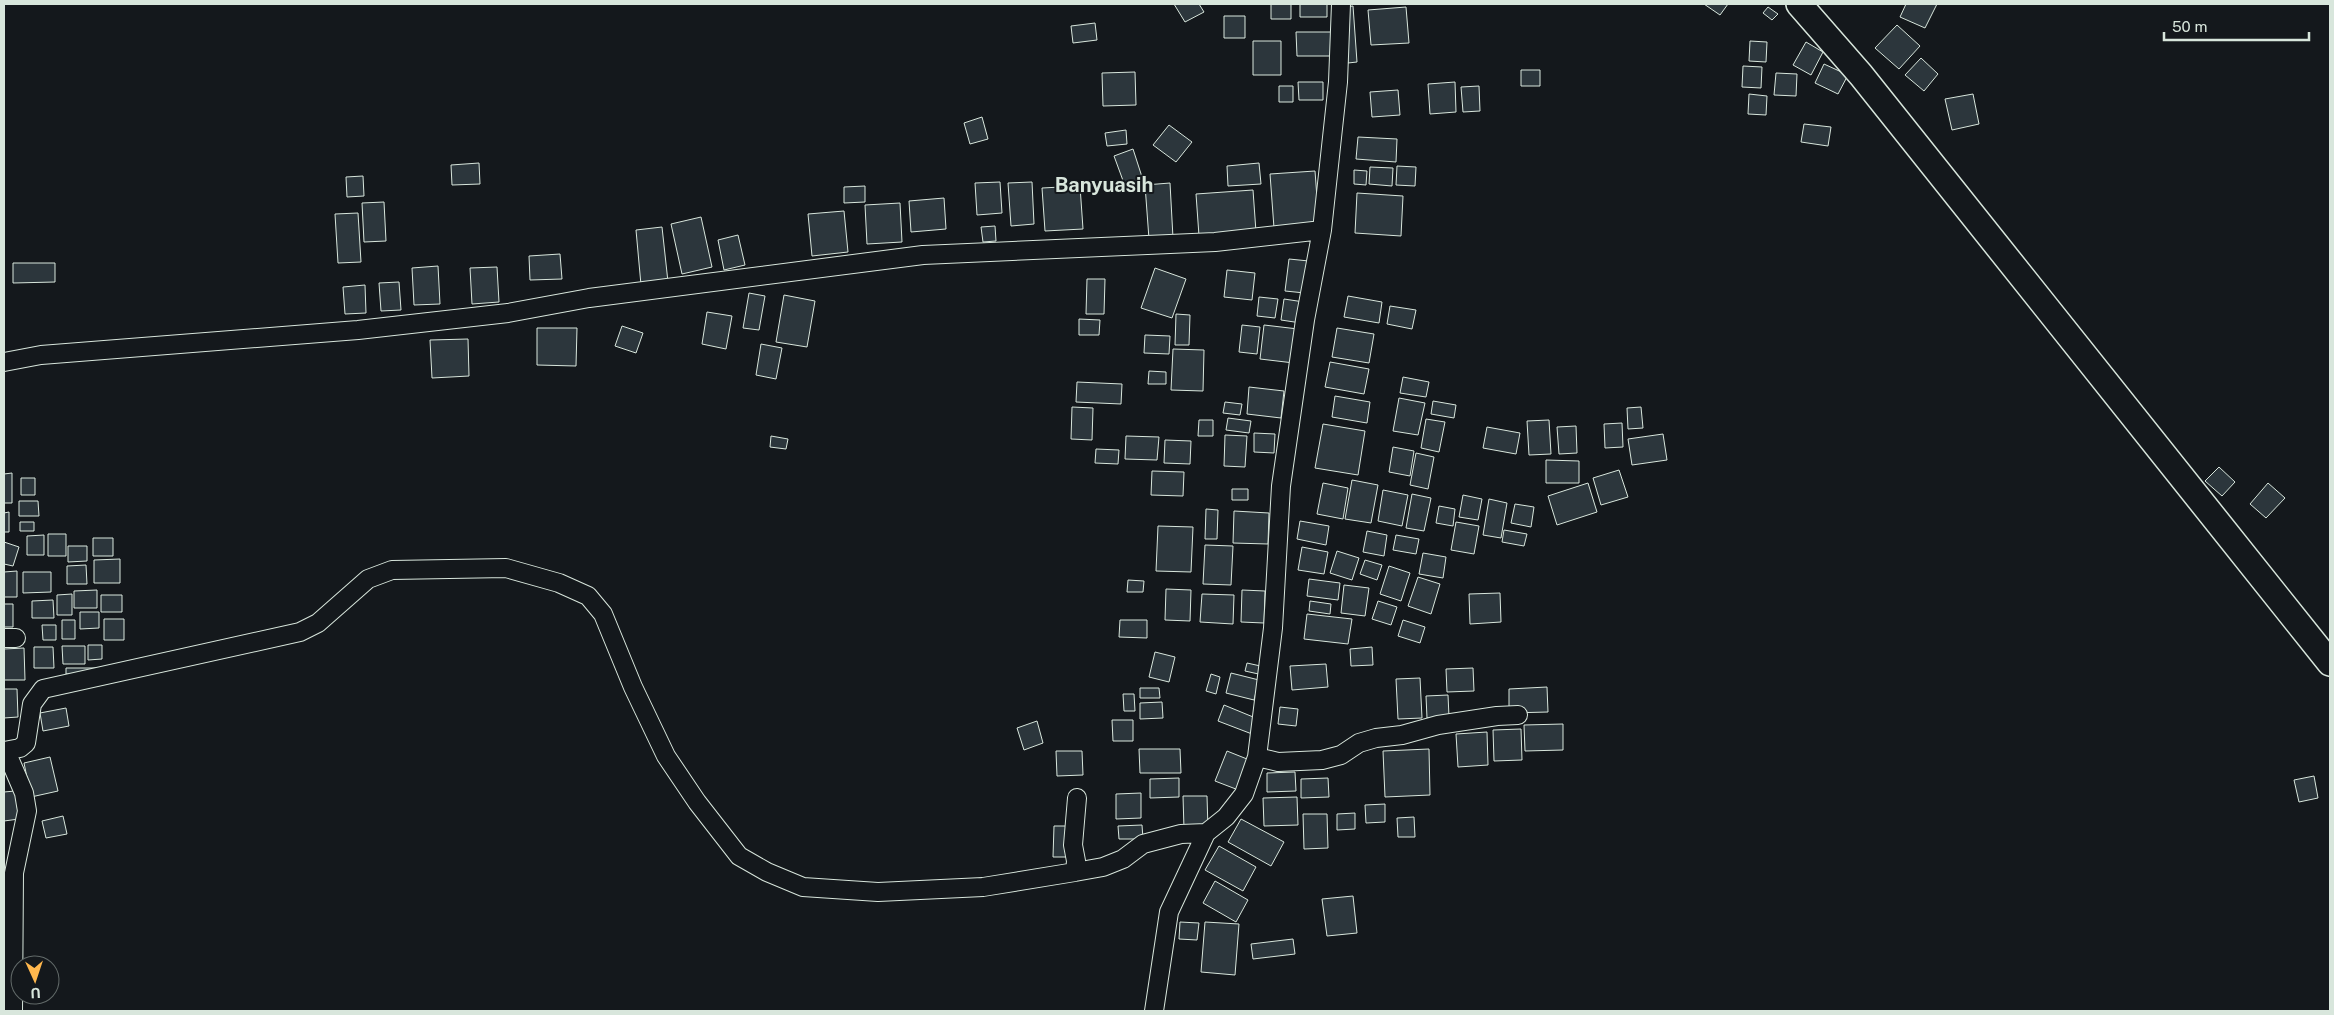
<svg xmlns="http://www.w3.org/2000/svg" width="2334" height="1015" viewBox="0 0 2334 1015" font-family="'Public Sans',sans-serif">
	<style>
		.building { fill: #2c363c; stroke: #d8e6dc }
		.lines { fill: none; stroke-linecap: round; stroke-linejoin: round }
		.street-casing { stroke: #d8e6dc; stroke-width: 20 }
		.secondary-casing { stroke: #d8e6dc; stroke-width: 28 }
		.street { stroke: #14181c; stroke-width: 18 }
		.secondary { stroke: #14181c; stroke-width: 25 }
		.labels { text-anchor: middle; dominant-baseline: central; stroke-width: 4; stroke-linejoin: round; paint-order: stroke }
		.quarter-label { font-size: 20px; font-weight: bold; fill: #d8e6dc; stroke: #14181c }
	</style>
	<rect width="100%" height="100%" fill="#14181c"/>
	<path class="building" d="M1174,4H1199L1204,12L1185,22Z
		M1271,4H1291V19H1271Z
		M1300,4H1327V17H1300Z
		M1704,4H1728L1720,15Z
		M1906,4H1937L1925,28L1900,17Z
		M1353,6L1357,62L1348,63L1344,7Z
		M1406,7L1409,43L1371,45L1368,10Z
		M1768,7L1778,14L1772,20L1763,13Z
		M1224,16H1245V38H1224Z
		M1095,23L1097,40L1073,43L1071,26Z
		M1897,25L1920,46L1899,69L1875,48Z
		M1296,32H1331V56H1297Z
		M1253,41H1281V75H1253Z
		M1750,41L1767,42L1766,62L1749,61Z
		M1806,42L1823,52L1811,75L1793,65Z
		M1921,58L1938,74L1924,91L1905,75Z
		M1824,64L1848,75L1838,94L1815,83Z
		M1743,66L1762,67L1761,88L1742,87Z
		M1521,70H1540V86H1521Z
		M1135,72L1136,105L1103,106L1102,73Z
		M1776,73L1797,74L1796,96L1774,95Z
		M1298,82H1323V100H1299Z
		M1455,82L1456,112L1430,114L1428,84Z
		M1279,86H1293V102H1279Z
		M1479,86L1480,111L1463,112L1461,87Z
		M1398,90L1400,115L1372,117L1370,92Z
		M1749,94L1767,96L1766,115L1748,114Z
		M1973,94L1979,124L1952,130L1945,99Z
		M982,117L988,139L970,144L964,123Z
		M1804,124L1831,127L1828,146L1801,142Z
		M1169,125L1192,142L1176,162L1153,145Z
		M1126,130L1127,144L1107,146L1105,133Z
		M1358,137L1397,139L1396,162L1356,159Z
		M1133,149L1143,180L1125,186L1114,156Z
		M479,163L480,184L452,185L451,165Z
		M1259,163L1261,184L1228,186L1227,166Z
		M1397,166L1416,167L1415,186L1396,185Z
		M1370,167L1393,168L1392,186L1369,184Z
		M1354,170L1367,171L1366,185L1354,184Z
		M1315,171L1319,225L1274,228L1270,174Z
		M363,176L364,196L347,197L346,177Z
		M1000,182L1002,213L977,215L975,183Z
		M1032,182L1034,224L1011,226L1008,183Z
		M1170,183L1173,238L1149,239L1145,185Z
		M865,186V202L844,203V187Z
		M1080,186L1083,229L1045,231L1042,188Z
		M1253,190L1256,232L1199,236L1196,194Z
		M1357,193L1403,196L1401,236L1355,233Z
		M944,198L946,229L911,232L909,201Z
		M384,202L386,241L364,242L362,203Z
		M900,203L902,242L867,244L865,205Z
		M844,211L848,252L812,256L808,214Z
		M358,213L361,262L338,263L335,214Z
		M701,217L712,267L682,274L671,224Z
		M995,226L996,241L983,242L981,227Z
		M662,227L668,282L641,285L636,230Z
		M738,235L745,265L724,270L718,240Z
		M560,254L562,279L530,280L529,256Z
		M1289,259L1309,261L1305,293L1285,291Z
		M13,263H55V282L13,283Z
		M438,266L440,304L414,305L412,268Z
		M497,267L499,302L472,304L470,268Z
		M1155,268L1186,279L1172,318L1141,308Z
		M1227,270L1255,273L1252,300L1224,297Z
		M1087,279H1105L1104,314H1086Z
		M399,282L401,310L381,311L379,283Z
		M365,285L366,313L345,314L343,287Z
		M749,293L765,296L759,330L743,328Z
		M784,295L815,301L807,347L776,342Z
		M1348,296L1382,302L1379,323L1344,317Z
		M1259,297L1278,299L1275,318L1257,316Z
		M1284,299L1304,302L1301,323L1281,320Z
		M1390,306L1416,310L1412,329L1387,324Z
		M707,312L732,316L726,349L702,344Z
		M1176,314L1190,315L1189,345H1175Z
		M1079,319L1100,320L1099,335H1079Z
		M1242,325L1260,327L1257,354L1239,352Z
		M1264,325L1298,329L1294,363L1260,359Z
		M622,326L643,333L636,353L615,346Z
		M537,328H577L576,366L537,365Z
		M1337,328L1374,334L1369,363L1332,357Z
		M1145,335L1170,336L1169,354L1144,353Z
		M468,339L469,376L432,378L430,340Z
		M761,344L782,348L776,379L756,375Z
		M1173,349L1204,350L1203,391L1171,390Z
		M1330,362L1369,369L1364,394L1325,387Z
		M1149,371L1166,372V384H1148Z
		M1403,377L1429,382L1426,397L1400,393Z
		M1077,382L1122,384L1121,404L1076,402Z
		M1249,387L1284,391L1281,418L1247,414Z
		M1335,396L1370,402L1367,423L1332,417Z
		M1399,398L1425,403L1418,435L1393,431Z
		M1433,401L1456,405L1454,418L1431,414Z
		M1225,402L1242,404L1240,415L1223,413Z
		M1072,407L1093,408L1092,440L1071,439Z
		M1641,407L1643,428L1628,429L1627,408Z
		M1228,418L1251,421L1249,433L1226,430Z
		M1426,419L1445,422L1439,452L1421,448Z
		M1199,420H1213V436H1198Z
		M1549,420L1551,454L1529,455L1527,421Z
		M1622,423L1623,447L1605,448L1604,424Z
		M1323,424L1365,431L1358,475L1315,468Z
		M1576,426L1577,453L1559,454L1557,427Z
		M1487,427L1520,433L1516,454L1483,448Z
		M1254,433L1275,434L1274,453L1254,452Z
		M1663,434L1667,460L1632,465L1628,439Z
		M1225,435L1247,436L1245,467L1224,466Z
		M771,436L788,439L786,449L770,447Z
		M1126,436L1159,437L1157,460L1125,459Z
		M1165,440L1191,441L1190,464L1164,463Z
		M1393,447L1414,451L1410,476L1389,472Z
		M1096,449L1119,450L1118,464L1095,463Z
		M1416,453L1434,457L1428,489L1410,485Z
		M1546,460L1579,461V483H1546Z
		M2219,467L2235,482L2222,496L2205,481Z
		M1619,470L1628,497L1601,505L1593,478Z
		M1152,471L1184,472L1183,496L1151,495Z
		M12,473V503H4V474Z
		M21,478H35V495H21Z
		M1352,480L1378,485L1371,523L1345,519Z
		M1323,483L1348,488L1343,519L1317,514Z
		M1588,483L1597,512L1557,525L1548,496Z
		M2268,483L2285,498L2266,518L2250,504Z
		M1232,489H1248V500H1232Z
		M1383,490L1408,495L1402,526L1378,521Z
		M1412,494L1431,498L1424,531L1406,528Z
		M1463,495L1482,499L1478,520L1459,517Z
		M1489,499L1507,503L1501,538L1483,535Z
		M19,501H38L39,516H19Z
		M1515,504L1534,507L1531,527L1511,523Z
		M1439,506L1455,509L1453,526L1436,523Z
		M1206,509L1218,510L1217,539H1205Z
		M1234,511L1269,513L1268,544L1233,543Z
		M9,512V532H4V513Z
		M1300,521L1329,526L1326,545L1297,539Z
		M20,522H34V531H20Z
		M1456,522L1479,526L1474,554L1451,550Z
		M1158,526L1193,527L1191,572L1156,571Z
		M1504,530L1527,534L1524,546L1502,542Z
		M1367,531L1387,535L1384,556L1363,552Z
		M48,534H66V556H48Z
		M44,535V555H27V536Z
		M1396,535L1419,539L1416,554L1393,550Z
		M93,538H113V556H93Z
		M4,542L19,547L13,566L4,564Z
		M1205,545L1233,546L1231,585L1203,584Z
		M68,546H87V561L68,562Z
		M1302,547L1328,552L1324,574L1298,570Z
		M1337,551L1359,558L1352,580L1330,573Z
		M1423,553L1446,557L1443,578L1419,574Z
		M120,559V583H94V560Z
		M1365,560L1382,565L1377,580L1360,574Z
		M86,565L87,584H67V566Z
		M1389,566L1410,573L1401,601L1380,594Z
		M17,571V597H4V572Z
		M23,572H51V592L23,593Z
		M1418,577L1440,584L1431,614L1408,606Z
		M1309,579L1340,583L1338,600L1307,596Z
		M1128,580L1144,581L1143,592H1127Z
		M1344,585L1369,588L1365,616L1341,613Z
		M1166,589L1191,590L1190,621L1165,620Z
		M97,590V608H74V591Z
		M1242,590L1265,591L1264,623L1241,622Z
		M1500,593L1501,622L1470,624L1469,594Z
		M72,594V615H57V595Z
		M1202,594L1234,595L1233,624L1200,622Z
		M101,595H122V612H101Z
		M53,600L54,618H32V601Z
		M1310,601L1331,604L1330,614L1309,611Z
		M1378,601L1397,607L1391,625L1372,619Z
		M4,604H13V627H4Z
		M80,612H99V628L80,629Z
		M1307,614L1352,619L1348,644L1304,639Z
		M104,619H124V640H104Z
		M62,620H75V639H62Z
		M1120,620H1147V638L1119,637Z
		M1403,620L1425,627L1420,643L1398,636Z
		M42,625H56V640H43Z
		M88,645H102V659L88,660Z
		M62,646H85V664H63Z
		M34,647H53L54,668H34Z
		M1372,647L1373,665L1351,666L1350,649Z
		M24,648L25,680H4V649Z
		M1155,652L1175,657L1169,682L1149,677Z
		M1247,663L1265,667L1263,675L1245,671Z
		M1326,664L1328,687L1292,690L1290,666Z
		M66,668H100V674H66Z
		M1473,668L1474,691L1447,692L1446,669Z
		M1231,673L1259,680L1254,700L1226,693Z
		M1211,674L1220,677L1216,694L1206,691Z
		M1420,678L1422,718L1398,719L1396,679Z
		M1547,687L1548,712L1509,713V689Z
		M1140,688H1159L1160,698H1140Z
		M4,689H17L18,717L4,718Z
		M1123,694H1134L1135,711H1124Z
		M1448,695L1449,717L1427,718L1426,696Z
		M1162,702L1163,718L1140,719V703Z
		M1224,705L1258,719L1252,734L1218,721Z
		M1280,707L1298,709L1296,726L1278,724Z
		M66,708L69,726L43,731L40,713Z
		M1112,720H1133V741H1113Z
		M1037,721L1043,743L1024,750L1017,728Z
		M1563,724V750L1525,751L1524,725Z
		M1521,729L1522,760L1494,761L1493,730Z
		M1487,732L1488,765L1458,767L1456,734Z
		M1139,749H1180L1181,773H1140Z
		M1429,749L1430,795L1385,797L1383,751Z
		M1056,751H1082L1083,775L1057,776Z
		M1227,751L1252,761L1241,791L1215,781Z
		M50,757L58,791L31,797L24,763Z
		M1295,772L1296,791L1267,792V773Z
		M2314,776L2318,798L2299,802L2294,780Z
		M1179,778V797L1150,798V779Z
		M1328,778L1329,797L1301,798V779Z
		M15,791L19,819L4,821V792Z
		M1141,793V818L1116,819V794Z
		M1183,796H1207L1208,829H1184Z
		M1297,797L1298,825L1264,826L1263,798Z
		M1385,804V822L1366,823L1365,805Z
		M1355,813V829L1337,830V814Z
		M1303,814H1327L1328,848L1304,849Z
		M63,816L67,834L46,838L42,821Z
		M1414,817L1415,837H1398L1397,818Z
		M1241,819L1284,842L1271,866L1228,842Z
		M1142,825L1143,839H1119L1118,826Z
		M1054,826H1070L1069,857H1053Z
		M1219,846L1256,867L1243,891L1205,870Z
		M1215,881L1248,900L1236,922L1203,903Z
		M1353,896L1357,933L1327,936L1322,899Z
		M1180,922L1199,923L1197,940L1179,939Z
		M1205,922L1239,924L1235,975L1201,972Z
		M1293,939L1295,954L1253,959L1251,944Z"/>
	<g class="lines">
		<g class="street-casing">
			<path id="street" d="M4,362L41,355L358,330L508,313L589,298L923,255L1215,242L1322,230
				M4,638H16
				M4,751L20,748L26,743L32,704L43,689L300,632L318,623L368,579L392,570L506,568L559,583L588,596L603,614L633,687L666,756L697,802L739,856L767,872L803,887L878,892L983,887L1075,872
				M6,751L24,793L27,811L14,873L13,1011
				M1257,757L1278,762L1322,760L1341,755L1359,743L1376,738L1402,735L1438,725L1497,716L1518,715
				M1077,798L1073,845L1076,861L1075,872L1103,867L1123,859L1143,844L1181,834L1206,833
				M1154,1011L1169,912L1206,833L1226,817L1244,794L1257,757L1273,628L1281,486L1305,320L1322,230L1338,82L1341,4"/>
		</g>
		<g class="secondary-casing">
			<path id="secondary" d="M1799,4L1861,75L2330,663"/>
		</g>
		<use href="#street" class="street"/>
		<use href="#secondary" class="secondary"/>
	</g>
	<g class="labels">
		<g class="quarter-label">
			<text x="1104" y="185">Banyuasih</text>
		</g>
	</g>
	<rect width="2334" height="1015" fill="none" stroke="#d8e6dc" stroke-width="10"/>
	<g transform="translate(35 980) rotate(177)"><circle r="24" fill="#14181c" stroke="#626a69"/>
	<path d="M0-4L9 19L0 12L-9 19Z" fill="#ffb74d"/>
	<text y="-8" font-size="14" font-weight="bold" text-anchor="middle" fill="#d8e6dc">U</text>
	</g>
	<path d="M2164 32v8h145v-8" fill="none" stroke="#d8e6dc" stroke-width="2.5"/>
	<text x="2172" y="32" font-size="15" fill="#d8e6dc" stroke="#14181c" stroke-width="4" paint-order="stroke">50 m</text>
</svg>
